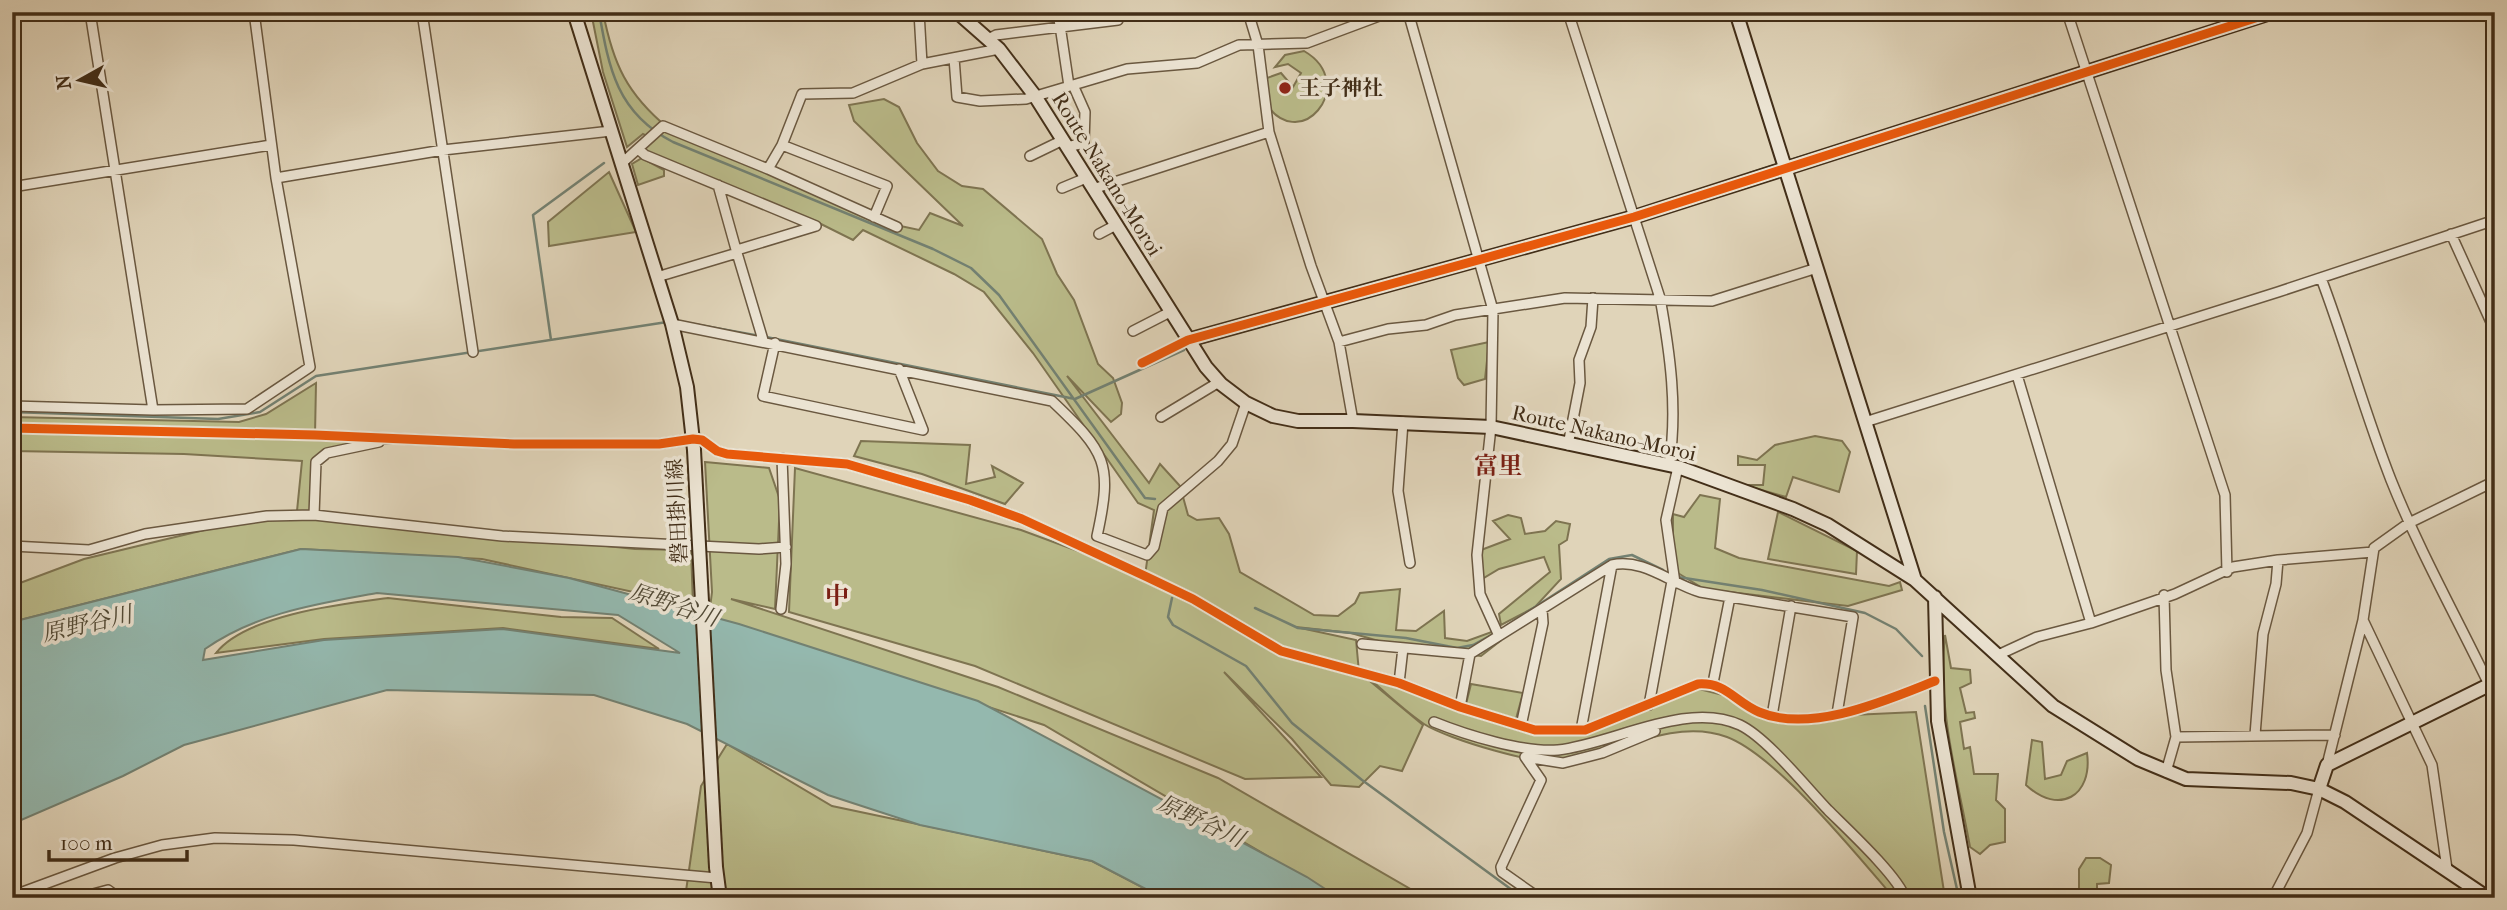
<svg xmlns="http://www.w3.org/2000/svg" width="2507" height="910" viewBox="0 0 2507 910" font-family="'IM FELL French Canon','Noto Serif JP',serif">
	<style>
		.green { fill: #babb8a; stroke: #7e7451; stroke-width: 2 }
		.water { fill: #94b8ae; stroke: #738172; stroke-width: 2; fill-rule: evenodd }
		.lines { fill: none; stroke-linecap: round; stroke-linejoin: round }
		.stream { stroke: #738172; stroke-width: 2.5 }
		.street-casing { stroke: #6a5840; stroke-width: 12 }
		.secondary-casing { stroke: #422e18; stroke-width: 16 }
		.street { stroke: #ebe3d2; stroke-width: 9 }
		.secondary { stroke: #ebe3d2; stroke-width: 12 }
		.secondary-bridge-casing { stroke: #422e18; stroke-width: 16; stroke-linecap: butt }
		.secondary-bridge { stroke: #ebe3d2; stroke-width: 12 }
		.cycleway-casing { stroke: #ebe3d2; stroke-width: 13 }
		.cycleway { stroke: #e8590c; stroke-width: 9 }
		.poi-dot { fill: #8f2418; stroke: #ebe3d2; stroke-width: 2.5 }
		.labels { text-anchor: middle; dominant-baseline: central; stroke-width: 7; stroke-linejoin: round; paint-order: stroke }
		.poi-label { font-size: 21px; font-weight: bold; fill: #422e18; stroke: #ebe3d2; text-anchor: start }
		.street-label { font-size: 21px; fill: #422e18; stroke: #ebe3d2 }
		.water-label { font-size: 23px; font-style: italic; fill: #524a36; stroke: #ebe3d2 }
		.quarter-label { font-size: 24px; font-weight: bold; fill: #7a1f14; stroke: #ebe3d2 }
	</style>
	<rect width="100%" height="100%" fill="#e0d4b9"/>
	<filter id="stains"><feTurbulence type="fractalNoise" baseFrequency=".00286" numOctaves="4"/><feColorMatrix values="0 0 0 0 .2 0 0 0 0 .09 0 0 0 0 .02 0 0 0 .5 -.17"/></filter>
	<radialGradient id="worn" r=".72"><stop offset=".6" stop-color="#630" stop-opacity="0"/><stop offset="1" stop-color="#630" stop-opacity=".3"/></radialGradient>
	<path class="green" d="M591,12H603C613,64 627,94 668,128L891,224L919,230L930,213L963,226L854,121L849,105L884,99L899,107L917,143L938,171L962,186L983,189L1042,239L1057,274L1074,300L1098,364L1113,378L1122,403L1121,414L1111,422L1067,376L1149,483L1160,464L1180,486L1188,515L1197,520L1219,518L1229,534L1240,572L1314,615L1338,616L1355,603L1360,593L1400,589L1396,630L1416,631L1444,611L1445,638L1467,641L1497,630L1500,641L1481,656L1403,648L1351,633L1296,627L1356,640L1359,672L1423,725L1402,771L1380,766L1359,787L1331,785L1292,739L1224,672L1321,777L1245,779L975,666L789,612L795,468L1021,530L1145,576L1154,510L1138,503L1033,353L984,292L954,274L863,230L853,240L813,220L641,152L653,139L643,134L627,147L603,72Z
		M1304,51C1361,84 1298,160 1263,99L1267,78L1281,73L1293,87L1301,73L1288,64L1275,67L1285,55Z
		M642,158L664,170V176L638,185L632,164Z
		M609,172L636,232L549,246L548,222Z
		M1489,342L1485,379L1464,385L1458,378L1451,350Z
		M316,383L315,435L374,439L316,462L314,515L297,511L302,461L184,454L12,451V417L239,422L266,414Z
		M1815,436L1842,441L1850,452L1839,492L1793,477L1786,497L1744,485H1763L1765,465H1738V456L1757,460L1775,445Z
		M861,441L970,445L966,484L995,477L992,466L1023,483L1005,504L922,474L854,456Z
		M705,462L769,468L780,500L775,609L731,599L998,687L1218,778L1426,898H1339L1044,725L709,616L712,592Z
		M1700,495L1720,499L1715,548L1739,558L1889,586L1900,582L1902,590L1848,606L1704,589L1673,570V514L1684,517Z
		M1778,512L1857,551L1856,574L1768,559Z
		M1508,515L1521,518L1525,534L1545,531L1556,521L1570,524L1567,540L1559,545L1561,579L1535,607L1501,625L1499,614L1550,572L1544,557L1499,569L1482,579L1478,569L1481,550L1510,539L1493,521Z
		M336,518L635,549L691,550L693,605L482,559L301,549L12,622V586L84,559L250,519Z
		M388,598L561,617L612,618L659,649L503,628L324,639L216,653C246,615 341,604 388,598Z
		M1945,635L1951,668L1970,670L1971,683L1960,688L1966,713L1974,712L1975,718L1960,722L1964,749L1970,747L1974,774H1998L1996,800L2005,809V842L1990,845L1980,854L1970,847C1957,775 1937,709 1945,635Z
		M1363,673L1555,732L1609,722L1691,687L1739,699L1759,712L1788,718L1916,712L1945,898H1894C1857,855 1777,756 1727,737C1675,718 1617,752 1567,762C1541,767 1447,739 1424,724C1403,710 1383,690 1363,673Z
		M1471,684L1523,693L1516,719L1466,704Z
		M2032,740L2042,742L2045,779L2061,775L2067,761L2087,753C2093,796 2059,816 2026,785Z
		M727,744L832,806L1092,861L1163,898H685L701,786Z
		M2086,858H2100L2111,865L2109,883L2097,884V898H2079V869Z"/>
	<path class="water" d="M301,549L458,557L569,578L739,624L978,701L1307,877L1339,898H1163L1092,861L920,825L828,795L687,724L594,695L387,690L184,745L123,776L12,824V622ZM377,593L618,615L680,653L502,629L324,640L203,660L205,649C256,613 317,604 377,593Z"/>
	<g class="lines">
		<path class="stream" d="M599,12C609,69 617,113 673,142L933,249L971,268L999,295L1145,498L1155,499
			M2240,16L2253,12
			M1787,161L1827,149
			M1750,173L1781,163
			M677,321L760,336
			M766,337L1075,399L1184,350
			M551,340L533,215L604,163
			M1202,343L1222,337
			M12,412L218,419L260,412L316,376L667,322
			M1678,577L1762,590L1865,613L1896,629L1922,656
			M1172,598L1168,617L1173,625L1246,666L1292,723L1362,780L1523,898
			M1255,608L1298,628L1406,638L1457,648L1473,645L1495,633
			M1506,626L1609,559L1632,555L1663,570
			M1925,706L1944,832L1959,898"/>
		<g class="street-casing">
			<path id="street" d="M90,12L153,410
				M422,12L473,352
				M919,12L922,64
				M1058,12L1069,86
				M1248,12L1258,45L1269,132L1311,266L1339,342L1353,421
				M1408,12L1493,310L1491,427L1477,555L1480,594L1499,636
				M1568,12L1660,298C1670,353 1678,410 1669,465
				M2067,12L2225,495L2227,572
				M988,39L996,35L1118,20
				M954,58L957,97L980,101L1026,99L1127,69L1197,63L1239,45L1307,43L1390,12
				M782,145L887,186L874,217
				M1067,147L1084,143L1085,112L1073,85
				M638,149L645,155L816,226
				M1030,156L1063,140
				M621,164L663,126L768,169L782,145L802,94L853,93L922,64L999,49
				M768,169L897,227
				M276,178L443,150L611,131
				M718,185L737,253
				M12,187L271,145
				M1062,188L1086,178
				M1093,189L1269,132
				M1099,234L1116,225
				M2451,234L2495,331
				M737,250L816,226
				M657,277L737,253L763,340
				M2321,278C2346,344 2365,414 2391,480C2421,555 2461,625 2495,697
				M672,324L1052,401C1106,452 1113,463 1097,536L1147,555L1154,547L1163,508L1218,461L1232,444L1246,403
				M1133,331L1170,312
				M1339,342L1388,329L1426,325L1455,315L1565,298L1712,301L1817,268
				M775,343L763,396L923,430L899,369
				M1142,363L1188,340
				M2017,375L2091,623
				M12,406L153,410L247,409L310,367L276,178L254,12
				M1161,417L1219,382
				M1403,422L1398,491L1410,563
				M1865,422L2278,292L2495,220
				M12,428L315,435L514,444H659L693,439L702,440L717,451L727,454L847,464L970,500L1022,519L1147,577L1193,599L1281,651L1399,683L1460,707L1535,730H1585L1698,684C1726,682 1735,702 1759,712C1811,734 1887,700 1935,681
				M1568,445L1580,383L1579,360L1591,327L1593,298
				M314,515L316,462L327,453L379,442
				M12,546L89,550L145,534L267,516L314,515L502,536L759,549L786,547
				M1675,583L1666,520L1678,467
				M2164,595L2166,670L2176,737L2166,772
				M781,609L786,564L782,458
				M2363,620L2432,765L2447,869
				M1362,644L1470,654L1612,565C1643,558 1670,583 1700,592L1853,617L1837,714
				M1998,655L2037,637L2091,623L2175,594L2233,567L2278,560L2373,552
				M1399,683L1403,648
				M1713,683L1730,597
				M1649,705L1672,581
				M1460,707L1470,654
				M1772,716L1791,606
				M1434,722C1466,735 1524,753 1558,750C1613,744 1687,700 1740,725C1767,738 1806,787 1828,810C1846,828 1898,876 1905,898
				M1521,726L1543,623L1542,609
				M1581,730L1612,565
				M2255,735L2263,634L2276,584L2278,560
				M2176,737L2335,735
				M2327,765L2363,620L2374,548L2409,523L2495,481
				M12,896L115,858L162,845L215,838L294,840L717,878
				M78,898L108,890L119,898
				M1539,898L1502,872L1501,867L1541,780L1525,757L1563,763L1602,753L1655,731
				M2273,898L2307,833L2319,789"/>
		</g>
		<g class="secondary-casing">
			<path id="secondary" d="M574,12L672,324L687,387L694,450
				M957,12L999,49L1035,96L1206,367L1221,384L1246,403L1273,416L1298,421H1353L1491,427L1678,467L1793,509L1828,525L1915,580L2053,706L2138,759L2186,779L2291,783L2319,789L2345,802L2488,898
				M1736,12L1915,580
				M1188,340L1634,217L2274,12
				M1935,597L1938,721L1970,898
				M2319,789L2327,765L2495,682
				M716,867L720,898"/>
		</g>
		<use href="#street" class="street"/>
		<use href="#secondary" class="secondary"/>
		<g class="secondary-bridge-casing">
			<path id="secondary-bridge" d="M694,450L716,867"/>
		</g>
		<use href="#secondary-bridge" class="secondary-bridge"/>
		<g class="cycleway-casing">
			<path id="cycleway" d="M1142,363L1188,340L1634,217L2274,12
				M12,428L315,435L514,444H659L693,439L702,440L717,451L727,454L847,464L970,500L1022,519L1147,577L1193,599L1281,651L1399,683L1460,707L1535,730H1585L1698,684C1726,682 1735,702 1759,712C1811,734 1887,700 1935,681"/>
		</g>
		<use href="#cycleway" class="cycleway"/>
	</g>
	<circle class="poi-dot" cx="1285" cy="88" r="7"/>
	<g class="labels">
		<g class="poi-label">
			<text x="1299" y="88">王子神社</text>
		</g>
		<g class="street-label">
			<text transform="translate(1107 174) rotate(58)">Route Nakano-Moroi</text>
			<text transform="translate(1604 433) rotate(13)">Route Nakano-Moroi</text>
			<text transform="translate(677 511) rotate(-93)">磐田掛川線</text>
		</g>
		<g class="water-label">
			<text transform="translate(674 605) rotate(18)">原野谷川</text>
			<text transform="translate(87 624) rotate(-13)">原野谷川</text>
			<text transform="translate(1201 821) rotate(25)">原野谷川</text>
		</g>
		<g class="quarter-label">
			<text x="1498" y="466">富里</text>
			<text x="837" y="596">中</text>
		</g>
	</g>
	<rect width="2507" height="910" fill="none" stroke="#e0d4b9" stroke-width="42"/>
	<rect x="14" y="14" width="2479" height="882" fill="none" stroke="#422e18" stroke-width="3.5"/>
	<rect x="21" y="21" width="2465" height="868" fill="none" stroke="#422e18" stroke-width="2"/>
	<g transform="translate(80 80) rotate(262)" stroke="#ebe3d2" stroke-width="5" paint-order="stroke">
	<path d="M0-5L12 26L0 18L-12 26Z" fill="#422e18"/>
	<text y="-10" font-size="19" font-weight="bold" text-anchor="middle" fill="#422e18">N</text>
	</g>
	<path d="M49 850v10h138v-10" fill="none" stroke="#422e18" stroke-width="3.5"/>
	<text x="60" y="850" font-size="21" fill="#422e18" stroke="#ebe3d2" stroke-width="5" paint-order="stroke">100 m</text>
	<rect width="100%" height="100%" filter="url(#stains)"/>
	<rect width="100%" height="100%" fill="url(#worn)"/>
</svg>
